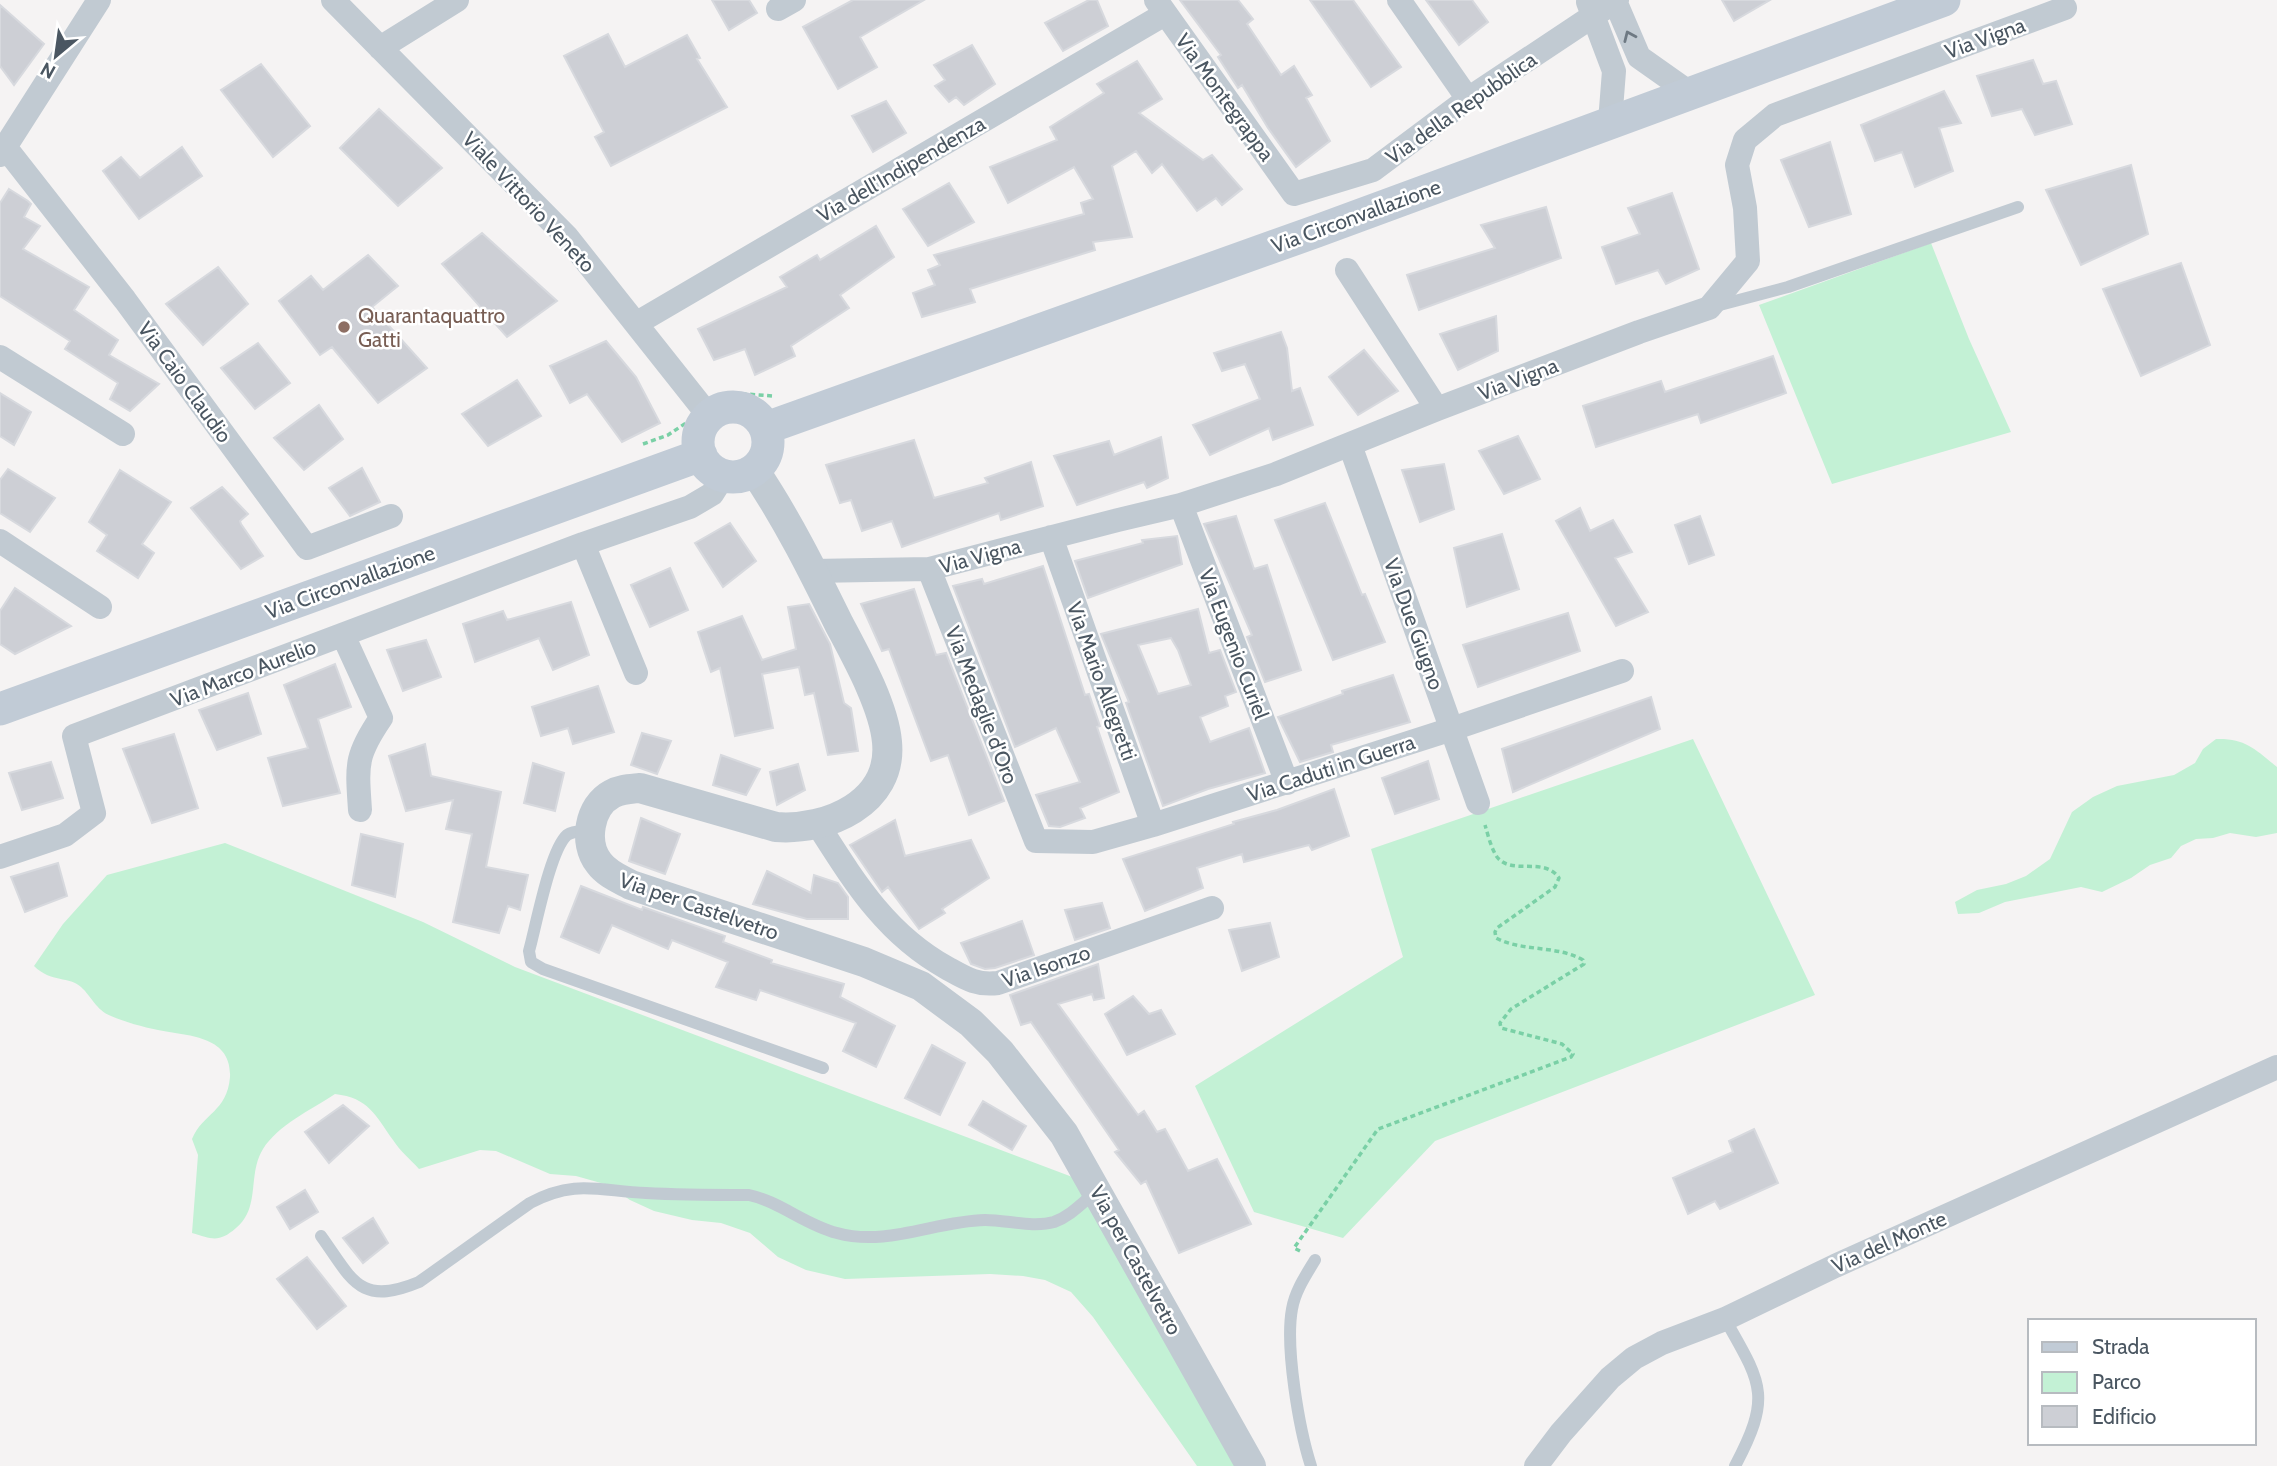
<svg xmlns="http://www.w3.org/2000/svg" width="2277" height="1466" viewBox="0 0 2277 1466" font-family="Cabin,sans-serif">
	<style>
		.green { fill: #c3f1d5 }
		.building { fill: #cdcfd5; stroke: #d7d9de; stroke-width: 2; fill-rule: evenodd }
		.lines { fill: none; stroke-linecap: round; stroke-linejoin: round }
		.path { stroke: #7ad0a6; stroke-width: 3.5; stroke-dasharray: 5 3.5; stroke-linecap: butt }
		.service { stroke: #c1cad2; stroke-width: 12 }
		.minor { stroke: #c1cad2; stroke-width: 24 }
		.tertiary { stroke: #c1cad2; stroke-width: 30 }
		.secondary { stroke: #c1cbd6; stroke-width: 33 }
		.oneway { stroke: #6e7983 }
		.education-dot { fill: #8d6e63; stroke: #fff; stroke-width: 2.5 }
		.labels { text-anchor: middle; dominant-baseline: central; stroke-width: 5; stroke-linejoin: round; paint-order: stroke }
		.street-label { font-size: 21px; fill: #4a5661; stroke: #fff }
		.education-label { font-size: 21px; fill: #785e54; stroke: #fff; text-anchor: start }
	</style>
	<rect width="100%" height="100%" fill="#f5f3f3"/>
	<path class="green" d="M1931,243L1969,339L2011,432L1832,484L1759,305Z
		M1693,739L1815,995L1435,1141L1343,1238L1254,1212L1195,1086L1403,957L1371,849Z
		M2216,739C2245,738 2255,749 2277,767V833L2256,837L2230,833L2213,838L2196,839L2181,846L2171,858L2150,865L2131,878L2102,892L2081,887L2005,902L1979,913L1958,914L1955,902L1977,890L2006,884L2026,876L2050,859L2072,812L2093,797L2117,786L2174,775L2195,763L2203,749Z
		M225,843L423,922L515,967L1075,1178L1245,1466H1197L1093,1317L1071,1292L1045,1280L1023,1276L990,1274L845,1279L806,1270L778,1257L750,1233L721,1223L692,1220L654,1211L630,1200L608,1185L576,1176L550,1174L496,1151L480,1150L419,1169C411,1160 400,1151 393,1140C375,1115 369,1098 335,1094C311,1110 278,1125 263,1149C247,1175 261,1207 236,1228C219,1243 212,1239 192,1233L198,1155L192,1139C203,1113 227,1112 230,1077C232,1035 187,1036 158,1030C143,1027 125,1022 111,1016C96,1010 92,997 81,987C70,976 51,983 34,966L63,924L107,875Z"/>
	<path class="building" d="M712,0H749L757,13L729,30Z
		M853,0H924L860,37L877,67L838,89L803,27Z
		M1089,0H1097L1108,26L1063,51L1045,23Z
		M1180,0H1238L1253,19L1247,24L1281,75L1294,66L1312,95L1306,98L1330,141L1296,167L1268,128L1242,85L1238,88L1218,57L1221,55Z
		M1310,0H1353L1401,67L1371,87Z
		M1426,0H1472L1488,22L1459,45Z
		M1722,0H1770L1734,21Z
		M0,5L44,44L14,85L0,66Z
		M608,34L625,67L687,35L700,58L697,59L727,107L611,166L595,137L604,132L564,56Z
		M972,45L995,84L964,105L956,97L949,102L935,86L945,80L934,65Z
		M2033,60L2043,84L2056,81L2072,124L2035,135L2022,109L1992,116L1977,76Z
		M1137,61L1162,99L1139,113L1203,160L1212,155L1242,189L1222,205L1216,198L1197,211L1162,164L1152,173L1136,151L1112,166L1132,237L1093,242L1095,250L970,289L975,302L922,317L913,293L935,285L928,270L940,265L934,255L1084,214L1081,203L1093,199L1074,167L1008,203L990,167L1057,140L1050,127L1104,93L1097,84Z
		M261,64L310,126L273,157L221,90Z
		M1944,91L1961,123L1939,128L1953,171L1915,187L1902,152L1875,161L1861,125Z
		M886,101L906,133L873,152L852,116Z
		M379,109L442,168L398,206L340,148Z
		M1830,142L1851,214L1809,227L1781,160Z
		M182,147L202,176L139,219L103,171L121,157L140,178Z
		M2131,165L2148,234L2081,265L2046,190Z
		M949,183L974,222L928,246L903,209Z
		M9,189L28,201L31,204L24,217L40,226L23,249L89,287L74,310L118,340L109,355L159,384L130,411L110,399L118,383L65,349L70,341L0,296V203Z
		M1672,193L1699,269L1666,284L1658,270L1616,284L1602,247L1640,234L1628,208Z
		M1546,207L1561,258L1419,310L1407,275L1495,248L1481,225Z
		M876,226L894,257L840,295L849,308L791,346L795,356L755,375L745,349L714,360L698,329L787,287L780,277L817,255L820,260Z
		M482,233L557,301L507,337L442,264Z
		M368,255L398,286L372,307L427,368L378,403L332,347L320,355L279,301L311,276L323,290Z
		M2181,263L2210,345L2141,376L2103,289Z
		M218,267L248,304L203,345L166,304Z
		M1496,316L1498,351L1458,370L1440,334Z
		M1281,332L1287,348L1292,391L1300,388L1313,425L1273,440L1269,428L1210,455L1193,425L1260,399L1245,364L1222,371L1214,353Z
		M606,341L636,377L660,423L622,442L587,394L570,403L550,366Z
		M258,343L290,383L255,409L221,368Z
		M1364,350L1398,391L1358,415L1329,377Z
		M1773,356L1786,393L1701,423L1698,414L1596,447L1583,406L1661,381L1665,392Z
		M517,380L541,416L488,446L462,414Z
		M0,393L31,412L14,445L0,436Z
		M319,405L343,439L304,470L274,438Z
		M1518,436L1540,479L1504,494L1479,451Z
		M1161,437L1168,478L1147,488L1144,482L1077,505L1054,456L1109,441L1114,455Z
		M914,440L934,498L988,483L985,478L1031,462L1043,506L1001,520L999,513L902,547L892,521L862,531L851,500L840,503L826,465Z
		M1444,464L1454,509L1420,522L1402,470Z
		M362,468L380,502L350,516L329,488Z
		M8,469L55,498L30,532L0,513V480Z
		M120,470L171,502L142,544L154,553L138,578L97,551L107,535L89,522Z
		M222,487L248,514L240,521L241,524L263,556L241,569L191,508Z
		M1325,503L1362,595L1365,594L1385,642L1333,660L1275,520Z
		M1580,508L1590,531L1613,520L1632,552L1615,558L1648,612L1616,626L1556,521Z
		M1236,516L1254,569L1267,565L1301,670L1265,682L1247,637L1252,635L1204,524Z
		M1700,516L1714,555L1689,564L1675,525Z
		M730,523L756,561L723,587L695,543Z
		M1502,534L1519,589L1467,607L1454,548Z
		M1177,536L1182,564L1088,598L1075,561L1143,543L1142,540Z
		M1043,566L1085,695L1089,694L1100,726L1097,727L1119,792L1080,808L1085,818L1060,827L1049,826L1036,795L1080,782L1056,728L1015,747L953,586L982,579L984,584Z
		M670,568L688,610L650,627L631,585Z
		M15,588L71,626L15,654L0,644V611Z
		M914,589L936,655L946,653L1004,801L969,815L948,755L931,761L889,649L882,651L861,604Z
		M571,602L589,655L553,670L539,638L475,662L463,624L503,611L507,620Z
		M809,604L830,644L844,703L851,708L858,751L828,755L814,693L805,695L799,667L762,674L773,728L735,736L720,668L711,672L698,632L742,616L762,660L796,649L788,607Z
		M1198,609L1209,653L1220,650L1236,692L1225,696L1228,706L1200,717L1210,742L1249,728L1265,773L1208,789L1163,806L1126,703L1129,702L1101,634ZM1171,638L1178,650L1191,685L1158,694L1138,645Z
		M1568,613L1580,651L1478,687L1463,645Z
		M426,640L441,677L403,691L387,650Z
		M335,664L351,707L318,719L340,793L283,806L268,758L308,748L284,685Z
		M1393,675L1410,722L1331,745L1333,752L1300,762L1278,717L1343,694L1342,691Z
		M598,686L614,732L573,744L568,728L541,736L532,707Z
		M248,693L261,734L217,750L199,710Z
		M1651,697L1660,729L1513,792L1502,749Z
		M642,733L671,741L657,774L631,765Z
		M174,734L198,808L152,823L123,749Z
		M425,744L431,776L501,792L486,867L528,875L520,910L508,906L499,933L453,922L472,834L446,829L453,800L406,811L389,756Z
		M721,755L760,769L746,795L713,785Z
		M1428,761L1439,799L1395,814L1382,778Z
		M51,762L63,798L22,810L9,773Z
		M533,763L564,773L555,811L524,803Z
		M798,764L805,790L777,805L770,772Z
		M1334,789L1349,836L1312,850L1309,845L1244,862L1242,854L1197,868L1203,888L1145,911L1123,859L1234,824L1233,822L1277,810Z
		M641,818L680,834L665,874L629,861Z
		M895,820L905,856L971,840L989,878L942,909L945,913L919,929L888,887L882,892L850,845Z
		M361,834L403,844L395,897L352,885Z
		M58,863L67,896L25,912L11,877Z
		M767,871L811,893L814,875L838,883L848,897V919H807L753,904Z
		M581,886L642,910L643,907L725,936L723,942L772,960L771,963L844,984L840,997L895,1026L876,1067L843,1051L856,1023L760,990L756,1000L716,987L728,962L672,940L668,949L612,925L599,953L561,937Z
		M1102,903L1110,928L1075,940L1065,910Z
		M1022,921L1034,955L995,968L985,969L971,964L961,943Z
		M1270,923L1279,957L1242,971L1229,930Z
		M1098,964L1104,998L1094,1000L1092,994L1058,1004L1138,1115L1144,1111L1157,1132L1165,1129L1188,1171L1217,1159L1251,1224L1179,1253L1146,1181L1141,1184L1115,1152L1119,1150L1031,1022L1021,1025L1010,995Z
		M1133,996L1149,1014L1161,1010L1175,1034L1127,1055L1105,1014Z
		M932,1045L965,1063L940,1115L905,1098Z
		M983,1101L1026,1126L1012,1150L969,1125Z
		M343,1105L369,1126L329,1163L305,1132Z
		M1754,1129L1778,1183L1720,1209L1715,1201L1688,1214L1673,1178L1733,1152L1729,1141Z
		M305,1190L318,1212L290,1229L277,1207Z
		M373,1218L388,1243L363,1263L343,1238Z
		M307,1257L346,1306L317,1329L277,1279Z"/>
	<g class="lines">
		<path class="path" d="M725,398L747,394L772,396
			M643,444L668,435L686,423
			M1300,1251L1294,1248L1378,1129L1571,1057L1573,1054L1562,1044L1501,1028L1500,1023L1511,1009L1584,964L1583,960C1557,945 1523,952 1496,938L1495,932L1497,928L1555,887L1559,878C1544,856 1512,876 1497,857C1491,848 1488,835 1485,825"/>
		<path class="service" d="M1716,306L1788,287L2018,207
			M589,830C582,831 573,831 567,835C550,850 536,926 529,951L531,962L543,969L823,1068
			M321,1236C352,1279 359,1307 419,1282L530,1203C575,1179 599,1191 646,1193C680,1195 715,1195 749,1195C781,1202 805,1225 837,1233C887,1247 935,1221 985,1220C1007,1220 1033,1228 1054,1222C1071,1216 1083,1202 1097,1191
			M1725,1319C1762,1384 1772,1396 1735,1466
			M1311,1466C1299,1429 1285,1347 1292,1309C1295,1291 1306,1275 1315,1260"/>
		<path class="minor" d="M333,0L567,237L709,416
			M1156,0L1294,194L1373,170L1468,99L1617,0
			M1399,0L1468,99
			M1615,1L1639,57L1690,93
			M1588,2L1614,71L1610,122
			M778,9L794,0
			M380,48L457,0
			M5,147L125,300L307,548L391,516
			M0,155L99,0
			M1347,270L1437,409
			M637,323L1165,14
			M0,357L123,434
			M1350,445L1478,803
			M1181,505L1287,783
			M1051,537L1153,825
			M0,541L100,607
			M583,544L636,673
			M929,569L1036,841L1093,842L1153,825L1452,729L1622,671
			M812,571L929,569L1118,520L1181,505L1276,474L1437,409L1639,332L1709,308L1748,261L1745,208L1737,165L1745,140L1775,115L2065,8
			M343,635L381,718C355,756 357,765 360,810
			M818,825C855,883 886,934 947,968C965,978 977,986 998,983L1212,908
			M0,857L65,835L94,813L74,736L583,544L690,507L712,494L724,475
			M1536,1466L1561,1433L1610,1378L1634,1358L1662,1343L1725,1319L1835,1266L2277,1067"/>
		<path class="tertiary" d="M754,470C787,519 813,571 839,624C856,656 884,706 887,742C893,803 827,831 776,827L640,788C630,789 621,789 612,794C589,806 583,843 599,863C607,874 620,879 631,885L864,962L921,986L971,1023L1000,1052L1064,1134L1251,1466"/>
		<path class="secondary" d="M698 442a35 35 0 1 1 70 0a35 35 0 1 1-70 0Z
			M766,428L1317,231L1944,0
			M0,709L701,455"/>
	</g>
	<defs><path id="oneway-chevron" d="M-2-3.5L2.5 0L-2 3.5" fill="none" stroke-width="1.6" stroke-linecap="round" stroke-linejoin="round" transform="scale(1.75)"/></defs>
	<use class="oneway" href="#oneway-chevron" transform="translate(1629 36) rotate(-114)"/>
	<circle class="education-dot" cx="344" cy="327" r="7"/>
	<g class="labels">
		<g class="street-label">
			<text transform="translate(1985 38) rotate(-20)">Via Vigna</text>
			<text transform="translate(1225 97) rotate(54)">Via Montegrappa</text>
			<text transform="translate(1461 108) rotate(-35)">Via della Repubblica</text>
			<text transform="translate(901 169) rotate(-30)">Via dell'Indipendenza</text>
			<text transform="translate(529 202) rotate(47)">Viale Vittorio Veneto</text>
			<text transform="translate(1356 216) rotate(-20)">Via Circonvallazione</text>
			<text transform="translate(1518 379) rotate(-21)">Via Vigna</text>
			<text transform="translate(185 382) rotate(54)">Via Caio Claudio</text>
			<text transform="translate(980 556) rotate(-15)">Via Vigna</text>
			<text transform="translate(350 582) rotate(-20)">Via Circonvallazione</text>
			<text transform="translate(1414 624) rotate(70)">Via Due Giugno</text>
			<text transform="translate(1234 644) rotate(69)">Via Eugenio Curiel</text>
			<text transform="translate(243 673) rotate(-21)">Via Marco Aurelio</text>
			<text transform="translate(1102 681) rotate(70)">Via Mario Allegretti</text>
			<text transform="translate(982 705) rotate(69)">Via Medaglie d'Oro</text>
			<text transform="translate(1331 768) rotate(-18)">Via Caduti in Guerra</text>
			<text transform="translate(699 906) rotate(19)">Via per Castelvetro</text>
			<text transform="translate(1046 966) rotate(-19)">Via Isonzo</text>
			<text transform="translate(1889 1242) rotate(-24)">Via del Monte</text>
			<text transform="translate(1136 1260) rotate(61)">Via per Castelvetro</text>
		</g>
		<g class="education-label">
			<text x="358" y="315">Quarantaquattro<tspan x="358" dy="24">Gatti</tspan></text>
		</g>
	</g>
	<rect x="2028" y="1319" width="228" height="126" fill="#ffffff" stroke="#b7bbc0" stroke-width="2"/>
	<rect x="2042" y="1342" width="35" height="10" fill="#c1cbd6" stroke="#b7bbc0" stroke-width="2"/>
	<text x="2092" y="1354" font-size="21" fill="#4a5661">Strada</text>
	<rect x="2042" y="1372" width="35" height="21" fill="#c3f1d5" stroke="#b7bbc0" stroke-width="2"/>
	<text x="2092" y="1389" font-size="21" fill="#4a5661">Parco</text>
	<rect x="2042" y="1406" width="35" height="21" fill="#cdcfd5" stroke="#b7bbc0" stroke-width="2"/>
	<text x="2092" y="1424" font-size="21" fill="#4a5661">Edificio</text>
	<g transform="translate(56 56) rotate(209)" stroke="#ffffff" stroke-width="5" paint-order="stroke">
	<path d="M0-5L12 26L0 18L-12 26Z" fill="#4a5661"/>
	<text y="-10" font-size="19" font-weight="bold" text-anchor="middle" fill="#4a5661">N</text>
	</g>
</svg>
